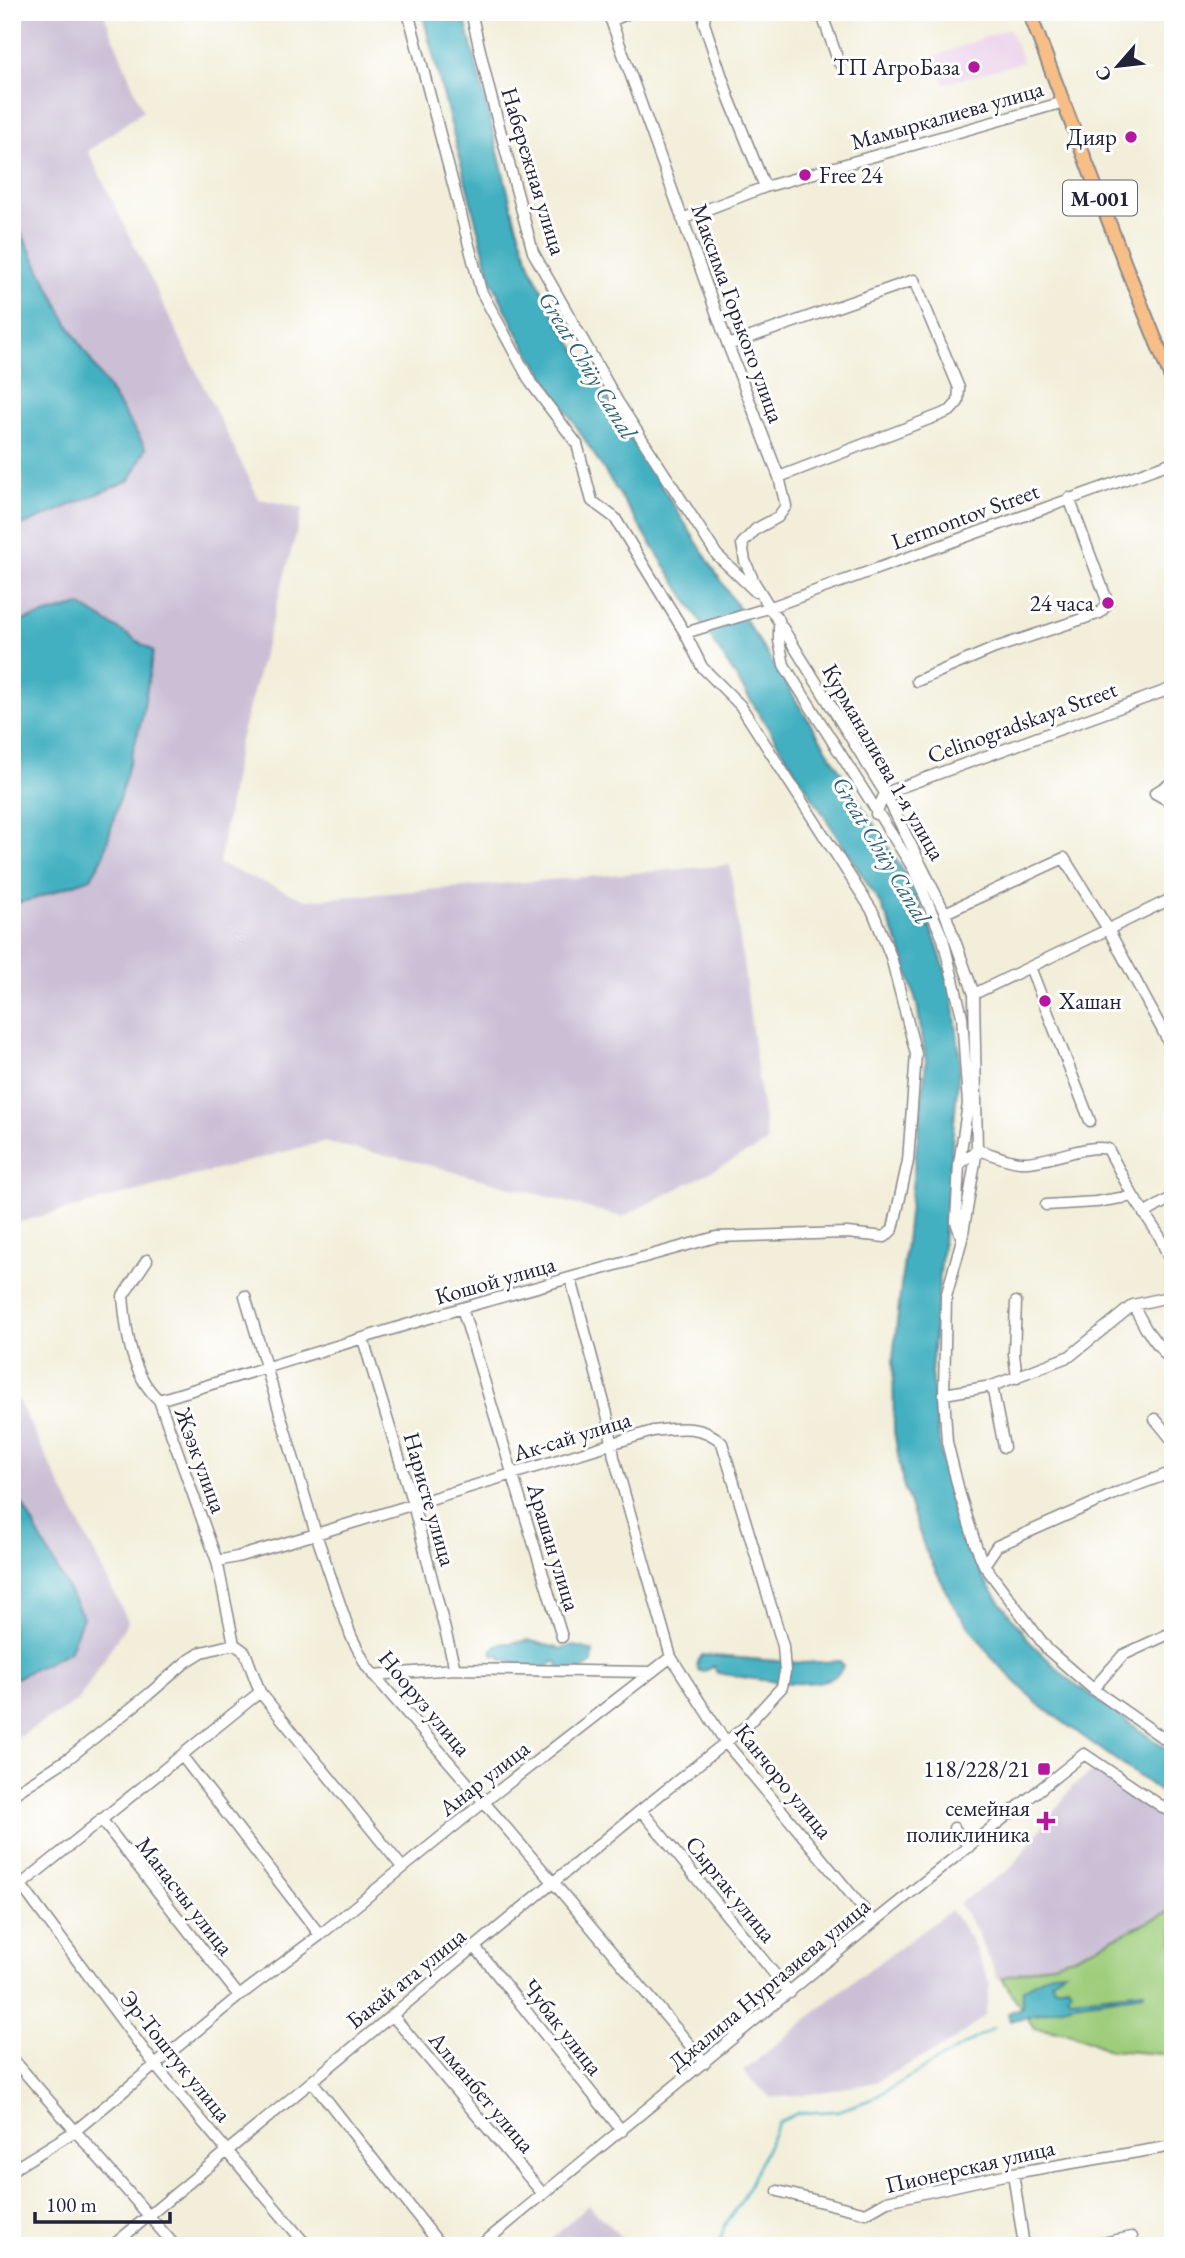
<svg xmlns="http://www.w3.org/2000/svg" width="1185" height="2258" viewBox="0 0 1185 2258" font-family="'EB Garamond',serif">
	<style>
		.built { fill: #ebd1eb }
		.industrial { fill: #cbbfd5 }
		.green { fill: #9ecd7b; stroke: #60785b; stroke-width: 2 }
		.water { fill: #43b0c1; stroke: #32697e; stroke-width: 2 }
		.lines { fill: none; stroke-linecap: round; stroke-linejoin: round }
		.stream { stroke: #43b0c1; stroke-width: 2.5 }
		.minor-casing { stroke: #8a888a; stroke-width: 13 }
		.major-casing { stroke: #8a888a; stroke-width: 16 }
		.minor { stroke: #fff; stroke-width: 10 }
		.major { stroke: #f7be87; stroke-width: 12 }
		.poi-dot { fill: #b5179e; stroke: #fff; stroke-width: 2.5 }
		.labels { text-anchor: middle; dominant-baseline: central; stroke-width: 6; stroke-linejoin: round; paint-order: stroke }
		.shield { fill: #fff; stroke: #646476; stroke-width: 2 }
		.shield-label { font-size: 21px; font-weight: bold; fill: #22223b }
		.poi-label { font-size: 23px; fill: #22223b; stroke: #fff; text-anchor: end }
		.street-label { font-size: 23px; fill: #22223b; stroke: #fff }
		.water-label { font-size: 24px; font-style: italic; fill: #316277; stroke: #fff }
	</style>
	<rect width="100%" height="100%" fill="#fff"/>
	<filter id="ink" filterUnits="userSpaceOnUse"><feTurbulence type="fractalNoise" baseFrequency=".0143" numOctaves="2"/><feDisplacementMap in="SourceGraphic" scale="14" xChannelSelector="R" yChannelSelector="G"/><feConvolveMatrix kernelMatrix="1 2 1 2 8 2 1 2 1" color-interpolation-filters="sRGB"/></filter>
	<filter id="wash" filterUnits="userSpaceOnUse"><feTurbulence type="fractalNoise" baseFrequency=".00686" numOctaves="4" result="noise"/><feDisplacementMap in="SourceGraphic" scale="28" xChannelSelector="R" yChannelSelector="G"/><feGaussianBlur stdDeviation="1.57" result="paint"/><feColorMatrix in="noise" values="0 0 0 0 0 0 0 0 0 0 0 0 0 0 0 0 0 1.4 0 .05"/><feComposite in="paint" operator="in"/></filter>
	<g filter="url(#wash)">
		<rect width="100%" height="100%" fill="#f2eed9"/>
		<path class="built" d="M1009,28L1023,62L944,84L936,56Z"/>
		<path class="industrial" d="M12,12H103L143,111L88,151L259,499L303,508L239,744L219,864L306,900L730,865L767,1143L622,1217L413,1161L322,1142L12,1224Z
			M12,1388L128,1621L78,1701L12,1741Z
			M1096,1770L1173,1824V1910L1076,1956L998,1979L976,1929L959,1903L1010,1869L1073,1786Z
			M951,1910L971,1939L990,1984L985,2016L953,2041L876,2082L810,2094L771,2098L743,2072L847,1986Z
			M588,2205L630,2246H544Z"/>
		<path class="green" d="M1173,1910V2055L1109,2050L1072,2034L1034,2028L1002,1978L1076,1956Z"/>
		<path class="water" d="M422,12H463L515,220L532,270L556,318L910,882L932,931L952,990L960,1057L931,1373L941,1455L959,1524L984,1580L1030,1642L1067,1678L1173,1754V1801L1038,1704L995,1661L955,1608L925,1549L903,1484L894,1431L893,1358L926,1062L917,1004L901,949L881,905L520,338L491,280Z
			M12,215L69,326L146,448L130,480L12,530Z
			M80,605L153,651L142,718L103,857L91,878L34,899L12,904V627L21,621Z
			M12,1485L83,1617L69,1652L12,1680Z
			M528,1640L561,1649L572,1645L593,1651L592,1663L582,1670L558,1669L559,1664L554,1661L547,1668L518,1667L511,1660H502L499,1656H494L491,1651C503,1638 512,1646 528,1640Z
			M702,1655L802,1663L840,1661L843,1666C833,1698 742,1676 717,1673L714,1666L703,1672L698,1670L697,1663Z
			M1065,1971L1051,1981L1055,1988L1068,1985L1071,1990L1067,1995L1071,1999L1144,1991L1143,1994L1074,2004L1010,2021L1008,2013L1022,2007L1023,1989L1053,1972Z"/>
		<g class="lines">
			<path class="stream" d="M719,2246L724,2227L743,2198L779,2122L798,2113L838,2111L872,2099L993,2028"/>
		</g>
	</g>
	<g filter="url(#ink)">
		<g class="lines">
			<g class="minor-casing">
				<path id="minor" d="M471,12L489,89L533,252L618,402L717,555L756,592
					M608,12L728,345L779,477L786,506L778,517L756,529L742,544L745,561L754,582L885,793L945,913L974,994L977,1150L962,1239L946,1297L944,1394L947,1442L960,1495L976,1546L984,1565L1048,1650L1093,1689L1173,1745
					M705,12L704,23L729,98L765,187
					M821,12L839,63
					M611,21L631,12
					M682,219L765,187L1064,102
					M728,345L914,280L959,388L958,402L950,411L779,477
					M779,620V641L784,665L913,868L943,939L962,1016L968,1104L959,1164L956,1222L961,1236
					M685,633L771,607L1173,462
					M917,681L995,648L1100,613L1108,603L1069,498
					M1173,782L1155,793L1169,801L1173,806
					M876,814L885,793L1173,688
					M945,913L1064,858L1108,929L1173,1050
					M1030,967L1090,1121
					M974,994L1173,898
					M959,1164L977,1150C991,1153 1006,1161 1020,1162C1046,1164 1086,1143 1108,1149L1133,1196L1160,1237L1173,1268
					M1046,1205L1096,1202L1133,1196
					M1144,1214L1171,1198
					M147,1260L123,1296C126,1331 131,1375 159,1400L217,1561L234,1644L245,1652L260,1692L402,1867
					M571,1279L608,1418L614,1457L671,1657L726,1743L874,1922
					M245,1296L316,1534L351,1636L367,1667L553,1882L705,2063
					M1016,1302L1014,1354L1017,1378
					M1133,1305L1146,1329L1165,1354
					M462,1308L562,1637
					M363,1339L413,1504L455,1669
					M992,1386L1004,1447
					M944,1394L992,1386L1070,1356L1133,1305L1173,1296
					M159,1400L462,1308L716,1237L847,1233L885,1237L893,1229L908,1161L916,1054L891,957L873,912L740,705L702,667L685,633L615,518L592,501L577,444L531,383L481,291L408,12
					M1155,1419L1173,1441
					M984,1565L997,1546L1119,1492L1173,1472
					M373,1675L455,1669L651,1672
					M1093,1689L1123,1655L1173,1632
					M182,1756L320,1935
					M12,1795L69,1758L149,1694L186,1662L202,1652L234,1644
					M641,1810L790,1993
					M101,1819L239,1996
					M954,1828L969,1847
					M21,1885L155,2065L307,2246
					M12,1892L260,1692
					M475,1947L622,2131
					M392,2015L543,2194
					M12,2058L175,2246
					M312,2081L441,2246
					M12,2170L75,2131L239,1996L320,1935L484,1802L671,1657
					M1013,2173L1024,2246
					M778,2191L866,2213L887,2201L1013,2173L1173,2146
					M112,2246L641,1810L746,1726L782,1687L785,1672L783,1646L722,1443C703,1424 678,1428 653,1431L316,1534L237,1557L217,1561
					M480,2246L874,1922L1084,1754L1173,1814
					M1087,2246L1132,2237"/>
			</g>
			<g class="major-casing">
				<path id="major" d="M1029,12L1125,264L1173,383"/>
			</g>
			<use href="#minor" class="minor"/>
			<use href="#major" class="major"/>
		</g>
	</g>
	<g class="poi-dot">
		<circle cx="974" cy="67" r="7"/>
		<circle cx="1131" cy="137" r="7"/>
		<circle cx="805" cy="175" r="7"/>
		<circle cx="1108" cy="603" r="7"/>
		<circle cx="1045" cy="1001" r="7"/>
		<rect x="1037" y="1762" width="14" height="14" rx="3.5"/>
		<path d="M1042.5 1810.5h7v7h7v7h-7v7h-7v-7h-7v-7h7z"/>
	</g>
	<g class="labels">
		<rect class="shield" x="1063" y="180.5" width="74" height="35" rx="5"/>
		<g class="shield-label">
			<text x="1100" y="198">М-001</text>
		</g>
		<g class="poi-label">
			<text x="960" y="67">ТП АгроБаза</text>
			<text x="1117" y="137">Дияр</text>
			<text x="819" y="175" text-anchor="start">Free 24</text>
			<text x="1094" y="603">24 часа</text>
			<text x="1059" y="1001" text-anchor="start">Хашан</text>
			<text x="1030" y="1769">118/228/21</text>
			<text x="1030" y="1808">семейная<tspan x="1030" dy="26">поликлиника</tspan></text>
		</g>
		<g class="street-label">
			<text transform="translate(947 115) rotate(-16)">Мамыркалиева улица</text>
			<text transform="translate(534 171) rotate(73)">Набережная улица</text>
			<text transform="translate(738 313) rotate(70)">Максима Горького улица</text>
			<text transform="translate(965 516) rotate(-20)">Lermontov Street</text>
			<text transform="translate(1022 722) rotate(-20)">Celinogradskaya Street</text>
			<text transform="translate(884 762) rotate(60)">Курманалиева 1-я улица</text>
			<text transform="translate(495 1280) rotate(-16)">Кошой улица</text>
			<text transform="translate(572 1436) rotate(-17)">Ак-сай улица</text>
			<text transform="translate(201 1460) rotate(70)">Жээк улица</text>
			<text transform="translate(430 1499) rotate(74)">Наристе улица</text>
			<text transform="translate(554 1547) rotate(73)">Арашан улица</text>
			<text transform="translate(425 1703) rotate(50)">Нооруз улица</text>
			<text transform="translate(484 1778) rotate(-38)">Анар улица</text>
			<text transform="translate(784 1781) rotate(51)">Канчоро улица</text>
			<text transform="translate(731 1889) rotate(51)">Сыргак улица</text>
			<text transform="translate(185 1896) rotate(52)">Манасчы улица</text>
			<text transform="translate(406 1978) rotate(-39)">Бакай ата улица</text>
			<text transform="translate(769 1984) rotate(-40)">Джалила Нургазиева улица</text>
			<text transform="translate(563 2027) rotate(52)">Чубак улица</text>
			<text transform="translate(176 2056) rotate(51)">Эр-Тоштук улица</text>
			<text transform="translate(482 2092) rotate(50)">Алманбет улица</text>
			<text transform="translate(970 2166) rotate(-13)">Пионерская улица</text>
		</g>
		<g class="water-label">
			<text transform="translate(588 365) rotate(59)">Great Chüy Canal</text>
			<text transform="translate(882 850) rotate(59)">Great Chüy Canal</text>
		</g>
	</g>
	<rect width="1185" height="2258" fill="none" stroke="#fff" stroke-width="42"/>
	<g transform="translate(1118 66) rotate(242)" stroke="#ffffff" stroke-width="5" paint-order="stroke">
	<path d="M0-5L12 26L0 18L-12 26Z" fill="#22223b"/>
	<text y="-10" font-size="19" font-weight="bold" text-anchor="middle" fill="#22223b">С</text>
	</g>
	<path d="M35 2212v10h135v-10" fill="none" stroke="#22223b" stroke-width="3.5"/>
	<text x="46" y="2212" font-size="21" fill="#22223b" stroke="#ffffff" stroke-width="5" paint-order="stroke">100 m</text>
</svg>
